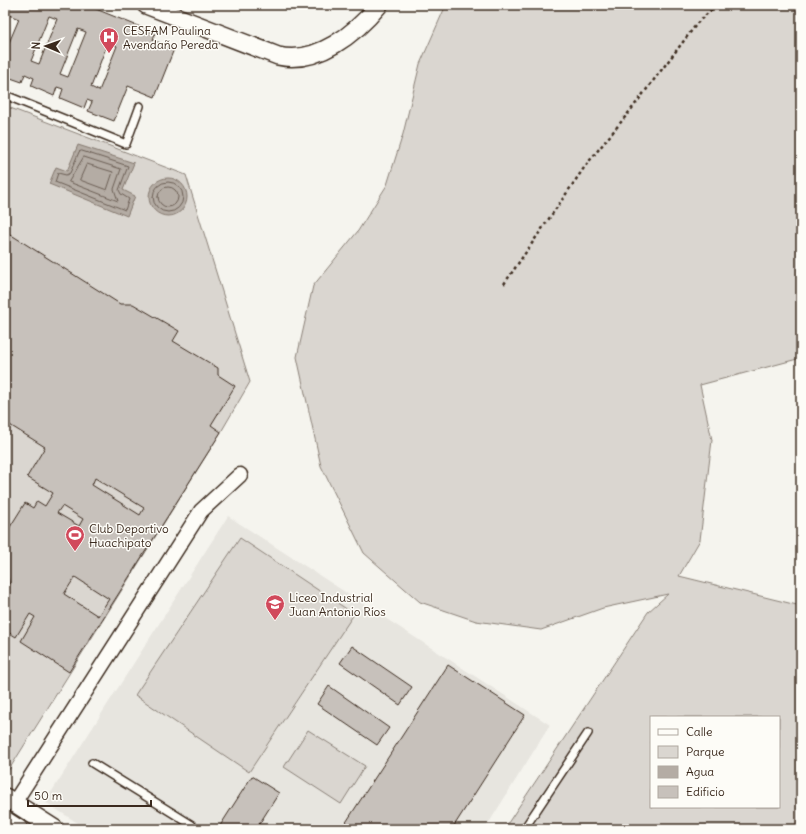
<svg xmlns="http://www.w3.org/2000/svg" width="806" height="834" viewBox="0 0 806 834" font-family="Delius,sans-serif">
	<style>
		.built { fill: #e7e5df }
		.green { fill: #dad6d0; stroke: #8a8077; fill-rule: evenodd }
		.water { fill: #b4aca4; stroke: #84786e }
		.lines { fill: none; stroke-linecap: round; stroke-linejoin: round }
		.shore { stroke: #6b5e54; stroke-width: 1 }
		.building { fill: #c7c1bb; stroke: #3b2a1e; fill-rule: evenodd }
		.service-casing { stroke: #3b2a1e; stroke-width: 10 }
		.minor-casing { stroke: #3b2a1e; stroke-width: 17 }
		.tertiary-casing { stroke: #3b2a1e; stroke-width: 20 }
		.path { stroke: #3b2a1e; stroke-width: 2.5; stroke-dasharray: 3 3; stroke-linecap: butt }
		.service { stroke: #fdfcf7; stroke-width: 7 }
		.minor { stroke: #fdfcf7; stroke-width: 14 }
		.tertiary { stroke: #fdfcf7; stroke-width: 17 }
		.labels { text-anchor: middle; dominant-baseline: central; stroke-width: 3; stroke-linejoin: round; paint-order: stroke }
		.poi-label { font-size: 12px; fill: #3b2a1e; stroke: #fdfcf7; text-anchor: start }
	</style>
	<rect width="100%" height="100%" fill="#f5f4ee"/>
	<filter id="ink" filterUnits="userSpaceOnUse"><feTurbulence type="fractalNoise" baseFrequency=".025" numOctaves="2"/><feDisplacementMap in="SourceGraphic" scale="8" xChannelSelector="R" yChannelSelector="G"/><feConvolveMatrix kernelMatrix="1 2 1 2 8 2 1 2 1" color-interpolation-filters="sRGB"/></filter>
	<g filter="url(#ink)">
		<path class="built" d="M228,516L550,725L485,829H87L45,802Z"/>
		<path class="green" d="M446,5H801V358L700,385L712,440L700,540L679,576L801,606V829H504L648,612L668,594L603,608L541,630L476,621L420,602L364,553L321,466L297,357L313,286L358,231L387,185L403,134L420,64ZM651,717H779V807H651Z
			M5,106L186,175L250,382L221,432L5,776Z
			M240,538L354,614L249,772L135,695Z
			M308,730L365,766L341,804L284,767Z"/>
		<path class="water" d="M78,145L134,163L123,190L135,196L127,216L49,184L56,167L67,171Z
			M149 197a19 19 0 1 1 38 0a19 19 0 1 1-38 0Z"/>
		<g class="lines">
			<path class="shore" d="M82,151L128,166L119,190L121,194L129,199L125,210L55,182L58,173L66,175L70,173L79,152Z
				M84,157L121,169L114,189L118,201L69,182Z
				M87,164L113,172L107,190L80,180Z
				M153 197a15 15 0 1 1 30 0a15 15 0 1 1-30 0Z
				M158 197a10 10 0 1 1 20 0a10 10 0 1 1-20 0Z"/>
		</g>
		<path class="building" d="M5,5H86L155,33L153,40L174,49L155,97L128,86L114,121L88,111L92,102L87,100L84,108L60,98L63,89L57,87L54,96L31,86L34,78L25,74L22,82L5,76L7,69L5,68V52L19,19L6,14L5,18ZM49,16L57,19L39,64L31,61ZM78,29L86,32L68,77L60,74ZM108,42L117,46L99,91L91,87Z
			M5,231L120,304H133L179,331L173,341L218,368V375L235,386L211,425L221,432L69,672L21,641L35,617L30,614L16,637L5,630V592L10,585L5,569V535L25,503L33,508L37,501L45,506L53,493L27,477L45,447L5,422ZM95,478L144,508L140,515L92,485ZM62,506L83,519L79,526L57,513ZM75,577L109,599L98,616L64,594Z
			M352,646L412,687L400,705L340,663Z
			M448,665L525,715L452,829H346L343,827Z
			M329,686L389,728L377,745L317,704Z
			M252,776L279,793L256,829H218Z"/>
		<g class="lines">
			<g class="service-casing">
				<path id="service" d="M5,95L126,144L140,106
					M92,763L192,825V829
					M524,829L588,733"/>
			</g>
			<g class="minor-casing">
				<path id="minor" d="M14,803L201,511L240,475"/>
			</g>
			<g class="tertiary-casing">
				<path id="tertiary" d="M146,5L278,56C317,65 356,33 379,5
					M5,797L55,829
					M5,820L19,829"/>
			</g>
			<path class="path" d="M504,284L586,165L630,111L699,21L717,5"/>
			<use href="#service" class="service"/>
			<use href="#minor" class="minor"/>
			<use href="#tertiary" class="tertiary"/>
		</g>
	</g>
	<defs>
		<g id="hospital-pin" transform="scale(1)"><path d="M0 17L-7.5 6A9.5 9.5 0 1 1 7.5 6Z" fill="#d1495b" stroke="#fdfcf7"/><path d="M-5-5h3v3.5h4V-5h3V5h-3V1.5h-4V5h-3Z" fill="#fff"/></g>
		<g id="stadium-pin" transform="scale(1)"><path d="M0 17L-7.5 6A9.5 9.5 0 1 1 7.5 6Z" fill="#d1495b" stroke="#fdfcf7"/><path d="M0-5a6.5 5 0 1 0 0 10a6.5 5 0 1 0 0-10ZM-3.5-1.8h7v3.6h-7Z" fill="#fff"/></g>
		<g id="school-pin" transform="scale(1)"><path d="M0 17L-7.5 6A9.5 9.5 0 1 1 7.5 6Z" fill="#d1495b" stroke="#fdfcf7"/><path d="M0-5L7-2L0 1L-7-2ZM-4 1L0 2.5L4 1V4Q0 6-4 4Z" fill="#fff"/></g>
	</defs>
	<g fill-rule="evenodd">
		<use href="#hospital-pin" x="109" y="37"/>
		<use href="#stadium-pin" x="75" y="535"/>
		<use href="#school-pin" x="275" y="604"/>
	</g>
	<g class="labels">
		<g class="poi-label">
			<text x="123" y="30">CESFAM Paulina<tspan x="123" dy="14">Avendaño Pereda</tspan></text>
			<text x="89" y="528">Club Deportivo<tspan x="89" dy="14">Huachipato</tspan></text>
			<text x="289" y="597">Liceo Industrial<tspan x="289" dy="14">Juan Antonio Ríos</tspan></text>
		</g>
	</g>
	<rect width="806" height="834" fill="none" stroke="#fdfcf7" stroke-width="20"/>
	<rect x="10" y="10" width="786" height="814" fill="none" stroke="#3b2a1e" stroke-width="1.5" filter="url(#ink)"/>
	<rect x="650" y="716" width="130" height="92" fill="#fdfcf7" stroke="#afa8a0"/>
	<rect x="658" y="729" width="20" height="6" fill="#fdfcf7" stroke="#afa8a0"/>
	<text x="686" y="736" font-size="12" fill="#3b2a1e">Calle</text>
	<rect x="658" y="746" width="20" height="12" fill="#dad6d0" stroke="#afa8a0"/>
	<text x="686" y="756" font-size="12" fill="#3b2a1e">Parque</text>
	<rect x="658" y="766" width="20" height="12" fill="#b4aca4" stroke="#afa8a0"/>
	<text x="686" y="776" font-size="12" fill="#3b2a1e">Agua</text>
	<rect x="658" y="786" width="20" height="12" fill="#c7c1bb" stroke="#afa8a0"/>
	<text x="686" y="796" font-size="12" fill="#3b2a1e">Edificio</text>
	<g transform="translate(46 46) rotate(272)" stroke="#fdfcf7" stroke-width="3" paint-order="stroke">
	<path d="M0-3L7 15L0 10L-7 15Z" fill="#3b2a1e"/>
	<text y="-6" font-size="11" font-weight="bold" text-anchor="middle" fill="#3b2a1e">N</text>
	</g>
	<path d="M28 800v6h123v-6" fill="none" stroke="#3b2a1e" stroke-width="2"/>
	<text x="34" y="800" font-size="12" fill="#3b2a1e" stroke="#fdfcf7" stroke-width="3" paint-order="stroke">50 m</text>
</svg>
